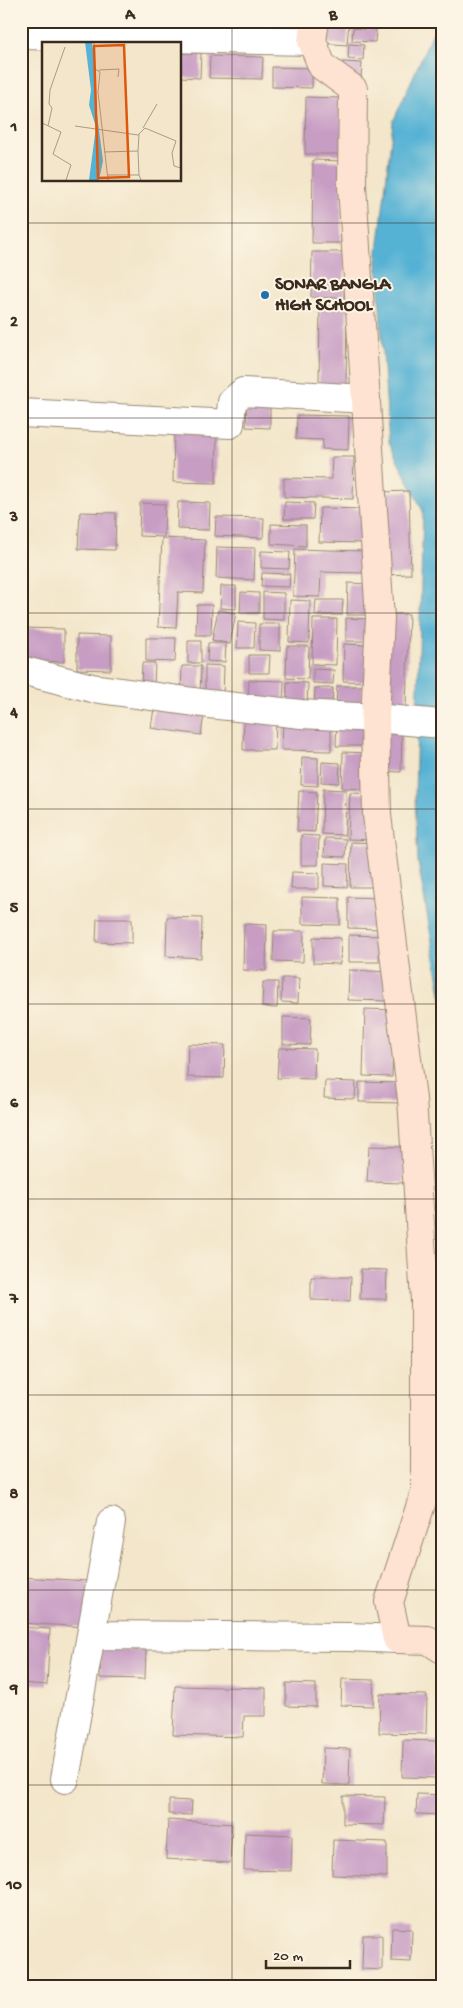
<svg xmlns="http://www.w3.org/2000/svg" width="463" height="2008" viewBox="0 0 463 2008" font-family="'Gochi Hand',sans-serif">
	<style>
		.water { fill: #56b2d4; stroke: #486e79 }
		.building { fill: #c79dc4 }
		.lines { fill: none; stroke-linecap: round; stroke-linejoin: round }
		.street-casing { stroke: #978874; stroke-width: 30 }
		.secondary-casing { stroke: #978874; stroke-width: 30 }
		.street { stroke: #fff; stroke-width: 28 }
		.secondary { stroke: #fee3d2; stroke-width: 28 }
		.grid { fill: none; stroke: #3b2a1e; stroke-width: 1; stroke-opacity: 0.55 }
		.poi-dot { fill: #1f6fb2; stroke: #fcf5e5; stroke-width: 2 }
		.labels { text-anchor: middle; dominant-baseline: central; stroke-width: 4; stroke-linejoin: round; paint-order: stroke }
		.poi-label { font-size: 18px; font-weight: bold; fill: #3b2a1e; stroke: #fcf5e5; text-anchor: start }
		.inset-road { fill: none; stroke: #a99b85; stroke-width: 1 }
		.view { fill: #df570d; fill-opacity: 0.15; stroke: #df570d; stroke-width: 2.5 }
		.inset-edge { fill: none; stroke: #3b2a1e; stroke-width: 2.5 }
		.neatline { fill: none; stroke: #3b2a1e; stroke-width: 2 }
		.grid-label { font-size: 16px; text-anchor: middle; font-weight: bold; fill: #3b2a1e }
	</style>
	<rect width="100%" height="100%" fill="#fcf5e5"/>
	<filter id="ink" filterUnits="userSpaceOnUse"><feTurbulence type="fractalNoise" baseFrequency=".02" numOctaves="2"/><feDisplacementMap in="SourceGraphic" scale="10" xChannelSelector="R" yChannelSelector="G"/><feConvolveMatrix kernelMatrix="1 2 1 2 8 2 1 2 1" color-interpolation-filters="sRGB"/></filter>
	<filter id="wash" filterUnits="userSpaceOnUse"><feTurbulence type="fractalNoise" baseFrequency=".0096" numOctaves="4" result="noise"/><feDisplacementMap in="SourceGraphic" scale="20" xChannelSelector="R" yChannelSelector="G"/><feGaussianBlur stdDeviation="1.12" result="paint"/><feColorMatrix in="noise" values="0 0 0 0 0 0 0 0 0 0 0 0 0 0 0 0 0 1.4 0 .05"/><feComposite in="paint" operator="in"/></filter>
	<g filter="url(#wash)">
		<rect width="100%" height="100%" fill="#f3e6ca"/>
		<path class="water" d="M438,21H442V999L418,862L415,796L423,511L389,443L377,261L393,122Z
			M442,1380V1610L440,1604L439,1437Z"/>
		<g id="blocks">
			<path class="building" d="M129,21H169L168,25L129,23Z
				M177,21H210L209,28L176,26Z
				M249,21H308V30L249,27Z
				M324,21H349L347,45L322,43Z
				M352,21H380L379,27L352,25Z
				M353,28L376,30L375,42L352,41Z
				M349,44L364,45L363,60L348,59Z
				M180,53H201L200,78L180,77Z
				M210,56L263,57L262,79L209,78Z
				M343,62L362,63L361,78H342Z
				M272,67L312,68V88L272,87Z
				M306,97L342,98V154H305Z
				M313,160L342,161L341,243H312Z
				M312,252H345L344,298L311,297Z
				M320,303L347,304L346,389L319,388Z
				M247,399H270V428L246,427Z
				M297,415L349,416L348,450L322,449L323,440L296,439Z
				M174,427L217,428L216,483L173,482Z
				M332,457H354L353,499L284,497V478L331,479Z
				M409,491L411,574L382,575L381,492Z
				M178,502L210,503L209,530L177,529Z
				M285,502L314,503L313,519H284Z
				M140,503L165,504L164,537L139,536Z
				M320,508L367,509L366,543L319,542Z
				M80,512L116,513L115,550L78,549Z
				M216,517L264,518L263,538L215,536Z
				M271,524L306,525V546L271,544Z
				M162,538L205,540L203,593L178,592L176,628L158,627Z
				M217,547L255,548L254,580L216,578Z
				M295,549L364,551L363,573L321,572L320,597L293,596Z
				M261,551L290,552L289,569L261,568Z
				M262,573L290,574L289,587L261,586Z
				M348,583L370,584L369,615H347Z
				M221,586H236V609L220,608Z
				M241,592L259,593V613H240Z
				M263,592L284,593V620L263,619Z
				M290,600L310,601L309,643L289,642Z
				M316,600H343L342,615H315Z
				M197,605H212L211,635H196Z
				M218,610L236,613L230,644L212,640Z
				M389,614H409L406,708H386Z
				M346,618L370,619L369,641H346Z
				M313,619H337L336,665L312,664Z
				M238,622L255,623L254,648H237Z
				M259,624H280V651L259,650Z
				M21,628L64,629V662L21,660Z
				M77,635L111,636V670L77,669Z
				M146,638H176L175,662L146,661Z
				M188,641H201V663H188Z
				M208,643H226L225,662L207,661Z
				M344,644L367,645L366,682L343,681Z
				M287,646H309L308,679L286,678Z
				M249,655H270L269,673H249Z
				M142,663H155L154,688L141,687Z
				M205,665L224,666L223,697L205,696Z
				M182,666H201L200,696L181,695Z
				M313,669L334,670L333,684L313,683Z
				M249,680L284,681L283,706L248,705Z
				M287,682L308,683L307,706H287Z
				M337,686H363L362,711L336,710Z
				M315,688H333L332,710L314,709Z
				M155,702L205,708L201,735L151,728Z
				M244,714L276,715L275,750H243Z
				M283,720L331,722V751L282,750Z
				M337,721L368,722V746H336Z
				M382,729H402L401,772L381,771Z
				M343,752L370,753L369,789L342,788Z
				M302,757L318,758V786L301,785Z
				M322,762L340,763L339,783L321,782Z
				M323,789L346,790L345,835L322,834Z
				M299,791L317,792L315,832L297,831Z
				M350,793L374,794L372,840L348,839Z
				M301,835L319,836L318,865H301Z
				M325,838L346,839L345,857L324,856Z
				M351,842L375,843L374,887H350Z
				M324,863L348,864L347,887L324,886Z
				M292,872L319,873V889H291Z
				M302,897L340,898V925L302,924Z
				M348,897L379,898V929L348,928Z
				M167,917L202,918L201,958L166,956Z
				M97,919H132V943L96,942Z
				M244,924L267,925L266,971L243,970Z
				M274,931H304L303,962L273,961Z
				M349,935L380,936L379,962H349Z
				M313,937L341,938L340,964L313,963Z
				M349,970L391,972L390,1001L348,1000Z
				M282,978H299L298,1003L281,1002Z
				M263,982H278L277,1008L262,1007Z
				M365,1009L394,1010L392,1077L363,1076Z
				M283,1017L311,1018L310,1045L283,1044Z
				M188,1044L225,1045L224,1078L187,1077Z
				M279,1048L315,1049L314,1079L277,1078Z
				M325,1081L356,1082L355,1099L324,1098Z
				M359,1082L401,1083V1103L359,1102Z
				M369,1146L405,1147L404,1183L367,1182Z
				M361,1269L387,1270L386,1299H360Z
				M311,1277H351L350,1301L311,1300Z
				M21,1577L89,1581L86,1627L21,1623Z
				M21,1627L50,1629L47,1685L21,1683Z
				M101,1649L146,1650L145,1679L100,1678Z
				M342,1679L374,1680L373,1706L341,1705Z
				M286,1683L316,1684V1707L286,1706Z
				M175,1686L266,1688V1716H244L243,1737L173,1735Z
				M380,1694L427,1695L426,1734L379,1733Z
				M403,1740L438,1741L437,1778L402,1777Z
				M323,1748L350,1749L349,1785L322,1784Z
				M417,1794L442,1795V1815L416,1814Z
				M343,1796L385,1797L384,1825L343,1824Z
				M169,1800L192,1801L191,1815L169,1814Z
				M168,1820L232,1824L230,1863L166,1859Z
				M245,1833L292,1835L291,1871L244,1870Z
				M333,1840L387,1842V1877L332,1875Z
				M392,1928L412,1929L411,1962L391,1961Z
				M363,1935H382V1970L362,1969Z"/>
		</g>
	</g>
	<g filter="url(#ink)">
		<use href="#blocks" fill-opacity="0" stroke="#978874" stroke-width="1"/>
		<g class="lines">
			<g class="street-casing">
				<path id="street" d="M21,35L312,41
					M21,413L230,424L232,402L243,392L366,399
					M21,670L92,688L209,704L301,714L375,718L442,724
					M111,1522L91,1635L349,1637L397,1639
					M65,1779L91,1635"/>
			</g>
			<g class="secondary-casing">
				<path id="secondary" d="M315,21L312,41L322,66L353,89L352,186L380,618L375,718L377,815L412,1099L425,1301V1492L389,1602L397,1639L428,1640L442,1649"/>
			</g>
			<use href="#street" class="street"/>
			<use href="#secondary" class="secondary"/>
		</g>
	</g>
	<path class="grid" d="M232,21V1987M21,223H442M21,418H442M21,613H442M21,809H442M21,1004H442M21,1199H442M21,1395H442M21,1590H442M21,1785H442"/>
	<circle class="poi-dot" cx="265" cy="295" r="5"/>
	<g class="labels">
		<g class="poi-label">
			<text x="275" y="285">SONAR BANGLA<tspan x="275" dy="21">HIGH SCHOOL</tspan></text>
		</g>
	</g>
	<g transform="translate(42 42)">
		<rect width="139" height="139" fill="#f3e6ca"/>
		<path d="M43,0H50L54,30L53,57L61,119L57,138H47L54,85L47,63L49,48Z" fill="#56b2d4"/>
		<path class="inset-road" d="M52,0L53,27L58,30L56,50L66,138M57,28L77,27L76,35M0,81L19,90L11,112L29,123L24,138M6,84L10,66L7,62L8,48L23,5M33,84L96,93L103,86L134,99L130,111L132,124L139,126M101,86L115,62M96,109L97,92M62,110L96,109L97,133M66,133H97L99,138"/>
		<path class="view" d="M82,3L87,135L56,136L52,4Z"/>
		<rect width="139" height="139" class="inset-edge"/>
	</g>
	<rect width="463" height="2008" fill="none" stroke="#fcf5e5" stroke-width="55"/>
	<path d="M266 1960v8h84v-8" fill="none" stroke="#3b2a1e" stroke-width="2.5"/>
	<text x="273" y="1960" font-size="15" fill="#3b2a1e" stroke="#fcf5e5" stroke-width="4" paint-order="stroke">20 m</text>
	<rect x="28" y="28" width="408" height="1952" class="neatline"/>
	<g class="grid-label">
		<text x="130" y="19">A</text>
		<text x="333" y="19">B</text>
		<text x="14" y="131">1</text>
		<text x="14" y="326">2</text>
		<text x="14" y="521">3</text>
		<text x="14" y="717">4</text>
		<text x="14" y="912">5</text>
		<text x="14" y="1107">6</text>
		<text x="14" y="1303">7</text>
		<text x="14" y="1498">8</text>
		<text x="14" y="1693">9</text>
		<text x="14" y="1889">10</text>
	</g>
</svg>
